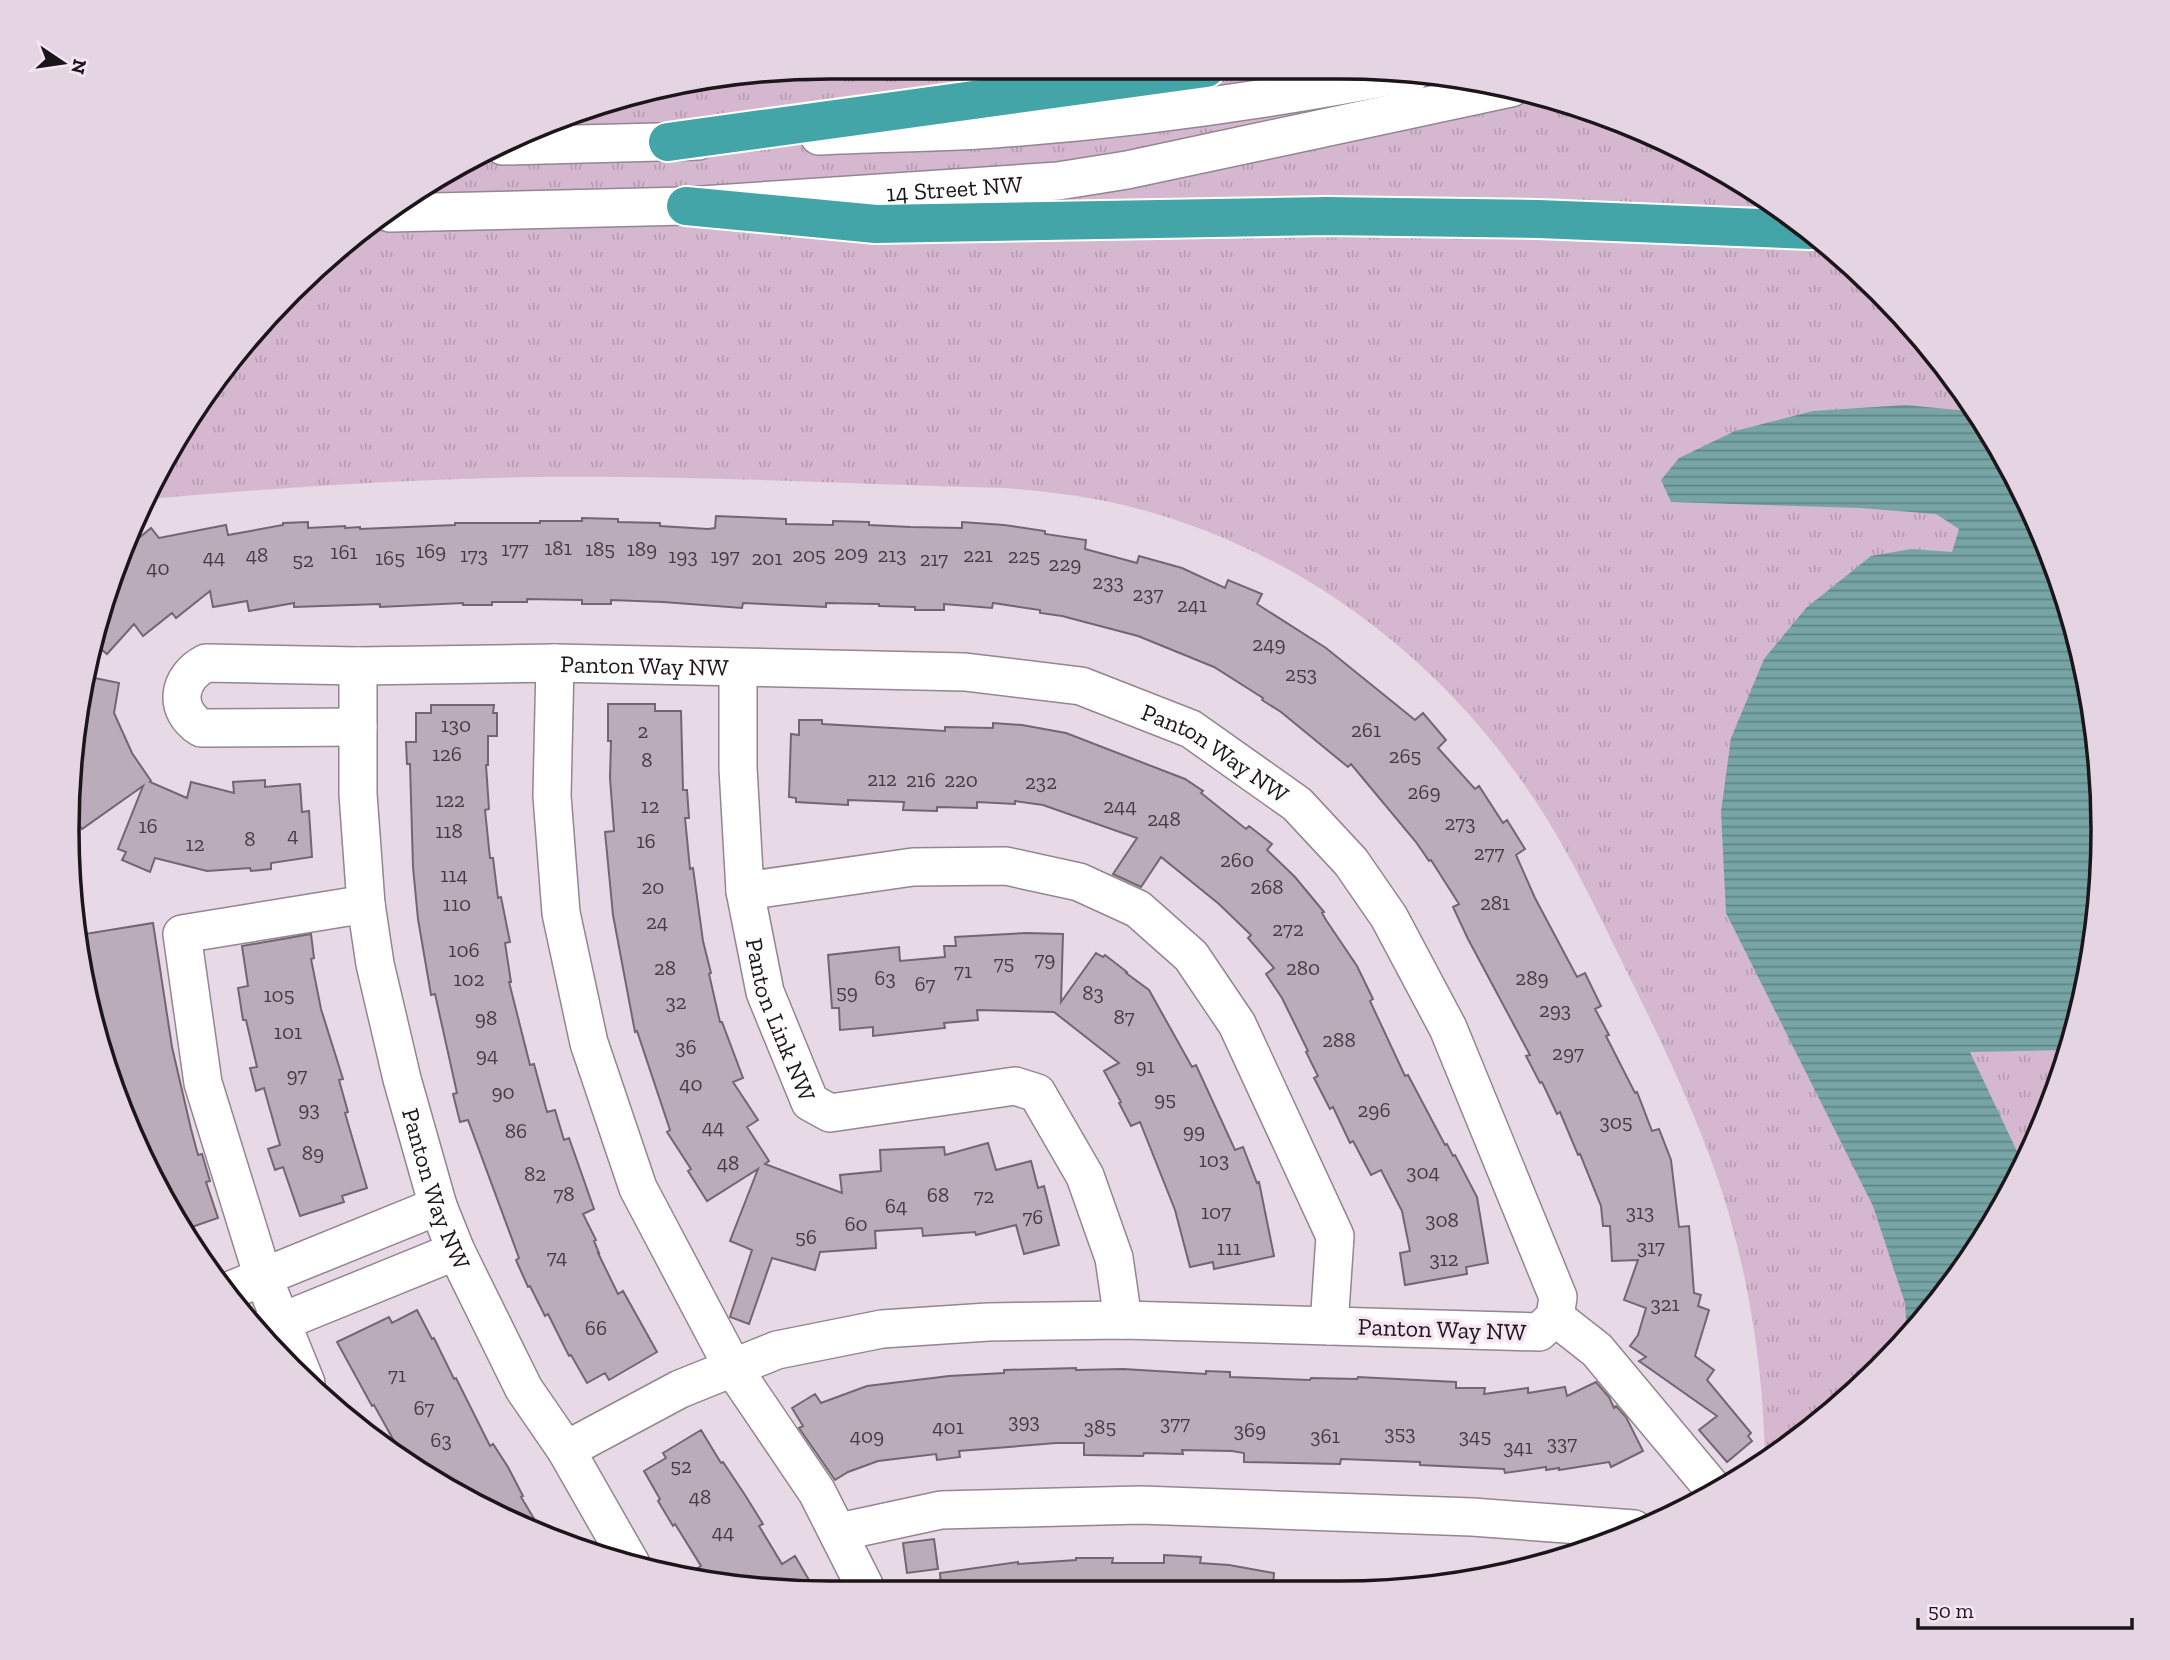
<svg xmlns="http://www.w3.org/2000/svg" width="2170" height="1660" viewBox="0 0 2170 1660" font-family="'Zilla Slab',serif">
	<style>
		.grass { fill: url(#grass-tufts) }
		.water { fill: url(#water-rules) }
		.building { fill: #bbacb9; stroke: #736671; stroke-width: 2 }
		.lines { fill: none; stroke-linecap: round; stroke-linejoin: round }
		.minor-casing { stroke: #938591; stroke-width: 40 }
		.highway-casing { stroke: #fff; stroke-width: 42 }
		.minor { stroke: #fff; stroke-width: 37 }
		.highway { stroke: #43a5a8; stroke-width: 38 }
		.labels { text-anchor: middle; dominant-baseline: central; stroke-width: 7; stroke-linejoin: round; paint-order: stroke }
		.number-label { font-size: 21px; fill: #443c42 }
		.street-label { font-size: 24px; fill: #1c161b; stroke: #f6e6f3 }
		.rim { fill: none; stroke: #1c161b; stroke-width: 3.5 }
	</style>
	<defs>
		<pattern id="grass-tufts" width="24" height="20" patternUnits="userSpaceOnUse" patternTransform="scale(1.75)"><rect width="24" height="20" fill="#d5b8d0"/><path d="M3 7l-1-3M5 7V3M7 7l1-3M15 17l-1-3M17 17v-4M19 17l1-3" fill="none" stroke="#b69db2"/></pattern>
		<pattern id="water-rules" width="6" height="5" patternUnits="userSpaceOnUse" patternTransform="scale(1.75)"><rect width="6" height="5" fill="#77a5a6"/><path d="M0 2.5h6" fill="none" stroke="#618586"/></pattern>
	</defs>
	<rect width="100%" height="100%" fill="#e8d9e6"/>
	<path class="grass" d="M830,67L1390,68L1538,93L1677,145L1804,224L1914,326L1975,406L2046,538L2089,681L2103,830L2089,979L2045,1123L1975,1255L1880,1370L1765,1464C1764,1362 1745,1248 1708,1152C1687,1096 1662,1043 1636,990C1603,924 1572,854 1530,793C1440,659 1306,557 1150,512C1102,498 1053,492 1003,488C847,484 691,475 535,477C406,479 277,488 148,499L169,449L290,290L448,169L632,93Z"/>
	<path class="water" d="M1906,405L1978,412L2046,538L2089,681L2103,830L2089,979L2067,1050L1970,1052L2023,1164L1975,1255L1907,1337L1905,1303L1873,1206L1726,913L1721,812L1731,738L1764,659L1806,608L1871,556L1911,549L1952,552L1959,529L1936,514L1860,508L1671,502L1661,480L1679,458L1735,431L1813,411Z"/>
	<path class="building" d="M716,516L786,519V524L833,525V521L869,522V525L911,527L962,528V522L1004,525L1045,531V534L1086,540L1085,549L1137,563L1139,556L1182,568L1225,588L1228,580L1262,594L1257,604L1326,648L1415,720L1423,713L1446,740L1438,748L1475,789L1479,786L1503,823L1507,820L1525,849L1516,855L1535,898L1577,977L1585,973L1601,1006L1595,1009L1609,1035L1606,1036L1635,1093L1637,1092L1652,1131L1659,1129L1671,1160L1679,1227L1689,1226L1694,1293L1701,1295L1698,1306L1709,1310L1695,1356L1714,1370L1707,1380L1751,1433L1748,1436L1752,1441L1727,1462L1699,1430L1717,1416L1639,1361L1646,1357L1630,1346L1638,1335L1646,1308L1624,1300L1638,1260L1612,1261L1610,1226H1603L1601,1206L1580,1154L1578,1155L1560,1112L1557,1114L1542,1082L1540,1083L1526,1056L1530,1055L1468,939L1453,907L1459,904L1431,860L1429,861L1416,842L1351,764L1348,767L1281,712L1262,700L1263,698L1214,667L1138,636L1062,616L1040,613V610L993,603L992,608L944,604V610H915V607L879,606V604L826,603V607L743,603L742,608L663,602L611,600V604H582V600L527,599V602H492V605H463V603L380,607V604L294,607V603L249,611L247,601L213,607L210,591L176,618L172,613L143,636L134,624L107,654L91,641L92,633L128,547L151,528L159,538L226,525L228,535L283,525V523L308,522V528L345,526V528L360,527V529L455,525V523H540V521H582V518L618,519V522L660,523V526L708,529L715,528Z
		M85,676L119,683L114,713L132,753L151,781L150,782L187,798L191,782L234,793L233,782L265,780V787L300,784L302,812L309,811L312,857L271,863V869L251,871L250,868L207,871L155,858L150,872L122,860L126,852L118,849L143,786L82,829L68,809V780Z
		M608,704H655V711H681L683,790H687L689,818H685L690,869L693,868L703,941L711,973L709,974L720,1022H722L743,1078L733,1082L758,1120L747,1127L769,1161L765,1164L842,1193L840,1175L881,1171L880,1150L944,1147L945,1155L988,1143L996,1170L1031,1161L1038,1188L1044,1186L1059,1245L1024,1254L1016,1225L976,1235L975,1232L923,1236L922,1228L875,1231L876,1248L820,1252L815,1270L772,1258L749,1324L730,1317L752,1250L730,1241L758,1169L707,1201L688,1171L691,1169L667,1132L670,1130L637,1031L635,1032L613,915L605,832L614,831L610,778L611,741H608Z
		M431,705H494L493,713H497V736H488V765H486L489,809L485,810L490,858H493L498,898L501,897L510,942L505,943L511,982H509L530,1065L534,1064L547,1112L555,1110L564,1140L569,1138L594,1209L583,1214L596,1240L594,1241L599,1253H598L618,1294L623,1291L657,1352L609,1380L605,1373L587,1383L571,1355L569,1356L548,1314L545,1316L530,1286L528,1287L516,1260L519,1258L468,1120L460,1122L453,1094L457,1093L435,994L431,995L418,919L413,867L410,764H407L406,742H416V713H431Z
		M799,720H822V724L945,731V727L993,728V723L1022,725L1066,733L1185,779L1203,791L1201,793L1246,829L1249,826L1272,844L1267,850L1295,877L1324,912L1322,913L1326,920L1357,966L1373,999L1370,1001L1405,1076L1408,1075L1445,1145L1447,1144L1453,1156L1455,1155L1477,1197L1488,1263L1466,1267L1467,1274L1405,1285L1400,1253L1410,1251L1402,1211L1381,1170L1371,1175L1353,1141L1350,1143L1333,1107L1330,1109L1314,1078L1318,1076L1306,1052L1308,1051L1282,998L1266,974L1274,968L1248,938L1251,935L1219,904L1161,857L1141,887L1113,874L1137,838L1043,805L1015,801V804L977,802V808L937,807V811L903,810L904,802L848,800V805L796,802V798L789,797L791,734L799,735Z
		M153,923L172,1047L191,1129L198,1155L202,1154L210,1181L206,1182L218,1218L189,1228L184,1214L177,1217L107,1075L79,935Z
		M1027,933L1063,934L1061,1002L1096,953L1103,957L1105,955L1127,972L1126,973L1149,990L1192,1067L1196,1065L1235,1150L1243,1147L1257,1183L1259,1182L1274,1256L1214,1269L1213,1262L1190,1267L1175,1210L1140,1122L1131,1126L1119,1103L1121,1102L1104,1071L1119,1063L1054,1012L977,1010L978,1020L944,1023L945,1028L873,1036V1027L840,1030L839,1008H832L828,955L899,947L900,961L945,957L944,946H956L955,937Z
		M311,934L314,958L311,959L321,1009L343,1079L339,1080L348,1112L345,1113L367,1188L342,1196L344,1202L300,1216L283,1167L275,1170L268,1149L280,1145L264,1088L256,1091L250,1068L257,1067L246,1020H243L238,988L248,986L242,946Z
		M417,1310L432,1339L434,1338L454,1379L456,1378L490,1446L493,1444L508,1467L523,1496L521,1497L542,1532L408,1466L374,1405L372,1406L337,1342L389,1317L392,1323Z
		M1076,1368V1370L1123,1369L1206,1374V1371L1230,1372V1377L1310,1380L1311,1378L1357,1379L1358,1377L1456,1382V1388H1485L1484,1394L1528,1388V1393L1565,1387L1567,1396L1596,1382L1609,1397L1614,1408L1616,1406L1626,1417L1643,1451L1611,1467L1609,1462L1559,1470V1468L1546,1470V1467L1505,1473L1504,1469L1420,1465V1462L1341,1459L1340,1464L1244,1462V1453L1232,1451L1182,1450L1183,1454L1144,1453L1143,1456L1084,1455V1443H1056L959,1451L960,1457L937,1460L936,1454L878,1461L848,1472L835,1480L799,1428L803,1426L792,1408L815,1394L821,1403L867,1386L949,1376L1004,1373V1370Z
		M701,1430L721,1463L723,1462L745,1495L763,1524L759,1526L782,1564L795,1556L813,1587H730L704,1581L696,1569L701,1566L675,1524L673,1526L658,1501L660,1499L644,1471L666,1458L663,1453Z
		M934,1539L938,1569L907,1573L903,1543Z
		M1164,1555L1201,1557L1200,1563L1229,1565L1274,1573L1273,1587H941L940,1573L1018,1562V1564L1076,1560V1558H1113L1112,1563H1164Z"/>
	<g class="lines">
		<g class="minor-casing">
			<g id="minor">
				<path d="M819,136C877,133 936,133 994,129C1135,119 1275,99 1413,72"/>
				<path d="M503,146L698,141"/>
				<path id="s1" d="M390,213L686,206L1058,181L1127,170L1511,88"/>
				<path d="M555,663L552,796L561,913L589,1043L638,1188L733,1368L817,1492L865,1587"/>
				<path id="s2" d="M358,666V794L366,904L375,964L402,1079L438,1206L456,1251L524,1389L566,1450L631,1564"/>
				<path id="s3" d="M738,668V768L745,891L765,992L810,1102L830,1113L1015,1086L1037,1093L1085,1176L1114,1258L1123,1320"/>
				<path id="s4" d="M358,727L201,728C173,710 177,678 206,663L358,666L555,663L965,672L1081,686L1191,729L1297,804L1351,862L1389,917L1448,1028L1558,1297L1555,1317L1539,1332L1123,1320L988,1322L882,1329L777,1350L680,1389L566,1450"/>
				<path d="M745,891L913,867L1006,866L1079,882L1138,909L1191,956L1237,1024L1335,1236L1329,1326"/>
				<path d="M226,1292L438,1206"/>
				<path d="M1555,1317L1597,1350L1714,1490"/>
				<path d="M259,1331L456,1251"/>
				<path d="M306,1383L263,1277L203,1083L182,934L366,904"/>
				<path d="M839,1532L941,1510L1141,1505L1472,1517L1634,1529"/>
			</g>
		</g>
		<g class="highway-casing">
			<path id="highway" d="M668,142L1206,68
				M686,206L876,224L1326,216L1538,219L1811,230"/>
		</g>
		<use href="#minor" class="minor"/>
		<use href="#highway" class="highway"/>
	</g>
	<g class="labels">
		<g class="number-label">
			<text x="558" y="547">181</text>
			<text x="515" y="548">177</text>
			<text x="600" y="548">185</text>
			<text x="642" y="548">189</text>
			<text x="431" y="550">169</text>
			<text x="344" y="551">161</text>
			<text x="851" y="552">209</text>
			<text x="257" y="554">48</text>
			<text x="474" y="554">173</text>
			<text x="809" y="554">205</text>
			<text x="892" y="554">213</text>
			<text x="978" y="554">221</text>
			<text x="683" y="555">193</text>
			<text x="725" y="555">197</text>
			<text x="1024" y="555">225</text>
			<text x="214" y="556">44</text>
			<text x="390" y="557">165</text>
			<text x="767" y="557">201</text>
			<text x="934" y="558">217</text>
			<text x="303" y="559">52</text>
			<text x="1065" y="563">229</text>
			<text x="158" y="567">40</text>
			<text x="1108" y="581">233</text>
			<text x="1148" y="593">237</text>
			<text x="1192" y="604">241</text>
			<text x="1269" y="643">249</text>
			<text x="1301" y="673">253</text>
			<text x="456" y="724">130</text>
			<text x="1366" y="729">261</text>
			<text x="643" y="730">2</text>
			<text x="447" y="753">126</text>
			<text x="1405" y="755">265</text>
			<text x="647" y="759">8</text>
			<text x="882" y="778">212</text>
			<text x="921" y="779">216</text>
			<text x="961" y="779">220</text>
			<text x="1041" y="781">232</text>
			<text x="1424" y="791">269</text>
			<text x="450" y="799">122</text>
			<text x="650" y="805">12</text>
			<text x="1120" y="805">244</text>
			<text x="1164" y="818">248</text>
			<text x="1460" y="822">273</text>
			<text x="148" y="825">16</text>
			<text x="449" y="830">118</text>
			<text x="293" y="834">4</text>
			<text x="250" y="838">8</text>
			<text x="646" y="840">16</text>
			<text x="195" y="843">12</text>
			<text x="1489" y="852">277</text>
			<text x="1237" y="859">260</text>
			<text x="454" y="874">114</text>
			<text x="653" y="886">20</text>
			<text x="1267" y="886">268</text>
			<text x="1495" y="902">281</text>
			<text x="457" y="903">110</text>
			<text x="657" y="921">24</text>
			<text x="1288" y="928">272</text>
			<text x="464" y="949">106</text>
			<text x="1045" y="958">79</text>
			<text x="1004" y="962">75</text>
			<text x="665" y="967">28</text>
			<text x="1303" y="967">280</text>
			<text x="963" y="970">71</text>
			<text x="885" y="977">63</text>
			<text x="1532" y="977">289</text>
			<text x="469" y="978">102</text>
			<text x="925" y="983">67</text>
			<text x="847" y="991">59</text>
			<text x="1093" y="992">83</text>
			<text x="279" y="994">105</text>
			<text x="676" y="1001">32</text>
			<text x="1555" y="1009">293</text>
			<text x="1124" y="1016">87</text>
			<text x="486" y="1017">98</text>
			<text x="288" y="1031">101</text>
			<text x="1339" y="1039">288</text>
			<text x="686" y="1046">36</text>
			<text x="1568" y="1052">297</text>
			<text x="487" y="1054">94</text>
			<text x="1145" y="1065">91</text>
			<text x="297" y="1074">97</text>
			<text x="691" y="1083">40</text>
			<text x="503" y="1091">90</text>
			<text x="1165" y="1098">95</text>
			<text x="309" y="1108">93</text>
			<text x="1374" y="1109">296</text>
			<text x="1616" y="1121">305</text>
			<text x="713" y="1126">44</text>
			<text x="516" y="1130">86</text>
			<text x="1194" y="1130">99</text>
			<text x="313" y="1152">89</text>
			<text x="1214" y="1159">103</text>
			<text x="728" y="1162">48</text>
			<text x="1423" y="1171">304</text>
			<text x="535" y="1173">82</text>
			<text x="564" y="1193">78</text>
			<text x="938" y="1194">68</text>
			<text x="984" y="1195">72</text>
			<text x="896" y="1205">64</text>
			<text x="1216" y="1211">107</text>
			<text x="1640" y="1211">313</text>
			<text x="1033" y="1216">76</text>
			<text x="1442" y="1219">308</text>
			<text x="856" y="1223">60</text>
			<text x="806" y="1236">56</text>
			<text x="1651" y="1246">317</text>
			<text x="1229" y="1247">111</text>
			<text x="557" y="1256">74</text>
			<text x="1444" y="1258">312</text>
			<text x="1665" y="1303">321</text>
			<text x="596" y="1327">66</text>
			<text x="397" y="1374">71</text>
			<text x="424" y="1407">67</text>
			<text x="1024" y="1420">393</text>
			<text x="1175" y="1422">377</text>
			<text x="948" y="1426">401</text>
			<text x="1100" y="1426">385</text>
			<text x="1250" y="1429">369</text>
			<text x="1400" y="1432">353</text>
			<text x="867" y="1435">409</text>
			<text x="1325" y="1435">361</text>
			<text x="1475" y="1435">345</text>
			<text x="441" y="1439">63</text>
			<text x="1562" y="1442">337</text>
			<text x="1518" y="1446">341</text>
			<text x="681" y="1465">52</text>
			<text x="700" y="1496">48</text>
			<text x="723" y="1531">44</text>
		</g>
		<g class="street-label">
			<text stroke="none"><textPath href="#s1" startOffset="565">14 Street NW</textPath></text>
			<text stroke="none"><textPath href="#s4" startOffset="677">Panton Way NW</textPath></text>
			<text stroke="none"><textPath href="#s4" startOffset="1265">Panton Way NW</textPath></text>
			<text stroke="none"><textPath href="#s3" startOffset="357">Panton Link NW</textPath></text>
			<text stroke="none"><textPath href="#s2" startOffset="532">Panton Way NW</textPath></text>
			<text transform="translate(1442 1329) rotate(2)">Panton Way NW</text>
		</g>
	</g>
	<path d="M0 0H2170V1660H0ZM830 79H1340A751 751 0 0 1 2091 830V830A751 751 0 0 1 1340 1581H830A751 751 0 0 1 79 830V830A751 751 0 0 1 830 79Z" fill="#e5d5e2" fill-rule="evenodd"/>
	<path class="rim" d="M830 79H1340A751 751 0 0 1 2091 830V830A751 751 0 0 1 1340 1581H830A751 751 0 0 1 79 830V830A751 751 0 0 1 830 79Z"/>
	<g transform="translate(63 63) rotate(103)" stroke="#f6e6f3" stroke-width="5" paint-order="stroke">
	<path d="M0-5L12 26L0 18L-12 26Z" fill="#1c161b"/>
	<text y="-10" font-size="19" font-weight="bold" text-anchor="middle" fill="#1c161b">N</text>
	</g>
	<path d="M1918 1618v10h214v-10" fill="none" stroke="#1c161b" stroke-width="3.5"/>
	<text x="1928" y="1618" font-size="21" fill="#1c161b" stroke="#f6e6f3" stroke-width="5" paint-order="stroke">50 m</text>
</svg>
